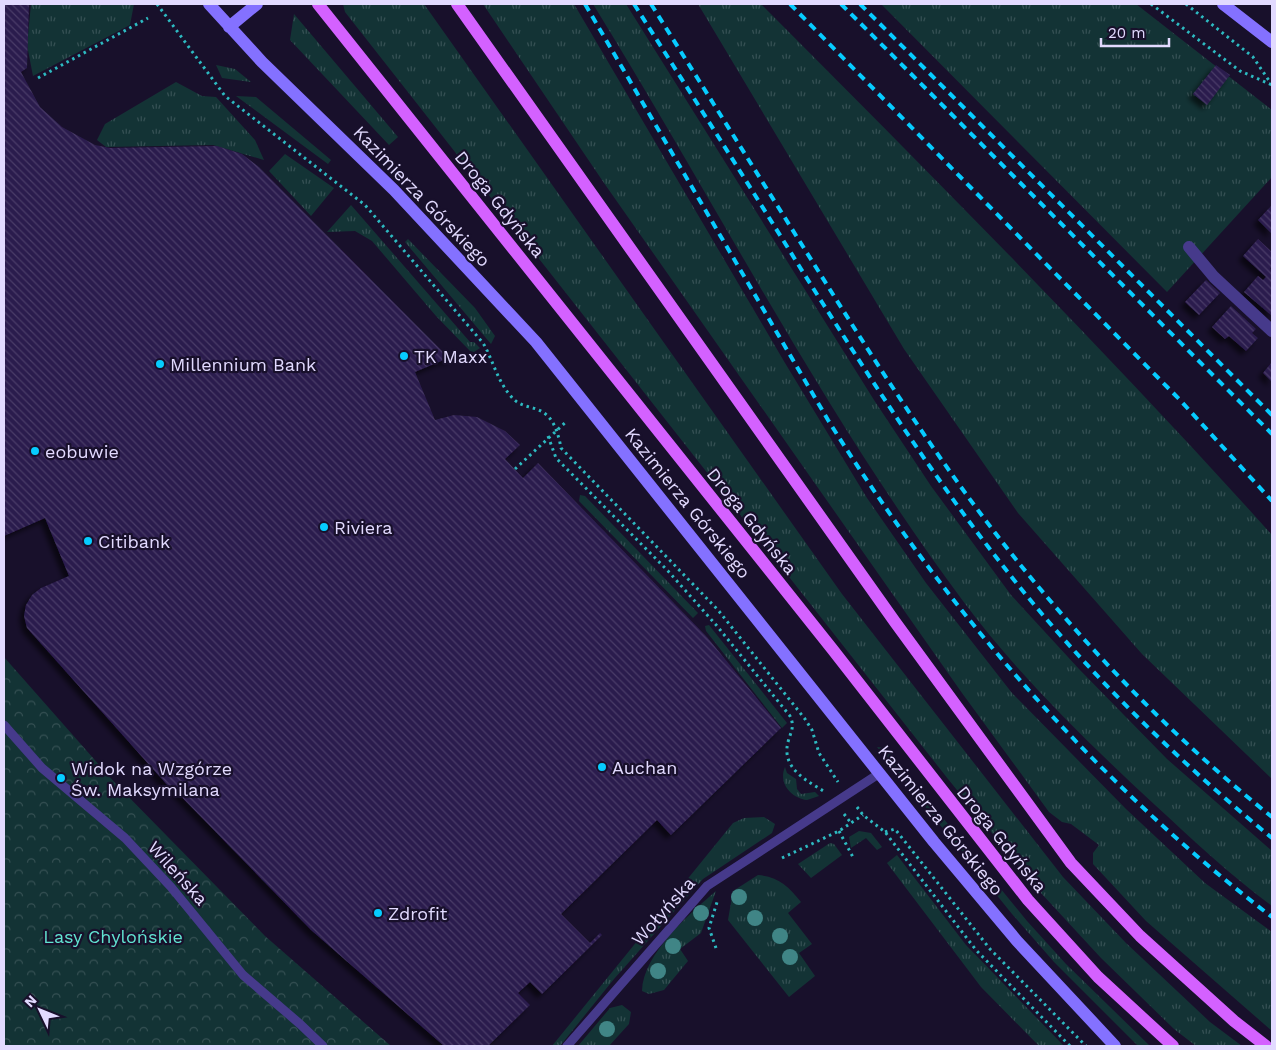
<svg xmlns="http://www.w3.org/2000/svg" width="1276" height="1050" viewBox="0 0 1276 1050" font-family="'Work Sans',sans-serif">
	<style>
		.grass { fill: url(#grass-tufts) }
		.forest { fill: url(#forest-crowns) }
		.building { fill: url(#building-back-hatch); filter: url(#shadow) }
		.lines { fill: none; stroke-linecap: round; stroke-linejoin: round }
		.path { stroke: #2dbac1; stroke-width: 3; stroke-dasharray: 2.5 4; stroke-linecap: butt }
		.lane { stroke: #463a8b; stroke-width: 9 }
		.street { stroke: #463a8b; stroke-width: 12 }
		.secondary { stroke: #8471ff; stroke-width: 12 }
		.primary { stroke: #d461ff; stroke-width: 12 }
		.rail { stroke: #06ccff; stroke-width: 4; stroke-dasharray: 8 6; stroke-linecap: butt }
		.tree { fill: #408586 }
		.poi-dot { fill: #06ccff; stroke: #18102b; stroke-width: 2 }
		.labels { text-anchor: middle; dominant-baseline: central; stroke-width: 4.5; stroke-linejoin: round; paint-order: stroke }
		.street-label { font-size: 18px; fill: #e2daff; stroke: #18102b }
		.poi-label { font-size: 18px; fill: #e2daff; stroke: #18102b; text-anchor: start }
		.park-label { font-size: 18px; fill: #61e4d1; stroke: #18102b }
	</style>
	<defs>
		<pattern id="grass-tufts" width="24" height="20" patternUnits="userSpaceOnUse" patternTransform="scale(1.25)"><rect width="24" height="20" fill="#133335"/><path d="M3 7l-1-3M5 7V3M7 7l1-3M15 17l-1-3M17 17v-4M19 17l1-3" fill="none" stroke="#355053"/></pattern>
		<pattern id="forest-crowns" width="20" height="18" patternUnits="userSpaceOnUse" patternTransform="scale(1.25)"><rect width="20" height="18" fill="#133335"/><path d="M2 6a3 3 0 1 1 6 0M12 15a3 3 0 1 1 6 0" fill="none" stroke="#355053"/></pattern>
		<pattern id="building-back-hatch" width="6" height="6" patternUnits="userSpaceOnUse" patternTransform="scale(1.25)"><rect width="6" height="6" fill="#2b1c4d"/><path d="M-1 5l2 2M0 0l6 6M5-1l2 2" fill="none" stroke="#493c68"/></pattern>
		<filter id="shadow"><feDropShadow dx="-4.5" dy="4.5" stdDeviation="2.5" flood-color="#0009"/></filter>
	</defs>
	<rect width="100%" height="100%" fill="#18102b"/>
	<path class="grass" d="M31,4H134L130,25L33,76L27,45Z
		M343,4H424L842,594L1063,877L1126,943L1210,1022L1242,1046H1196L1174,1029L1101,958L1040,892L948,779L345,12Z
		M483,4H574L785,363L867,498L926,583L1012,693L1126,809L1205,883L1272,932V1031L1146,921L1093,864V853L1099,845L1071,824L1062,822L1049,812L962,693L604,183Z
		M593,4H626L874,400L931,486L1011,595L1079,669L1167,759L1272,851V906C1230,875 1193,840 1155,805C1087,742 1019,676 963,601C823,413 716,203 593,4Z
		M698,4H761C934,178 1108,352 1272,535V779L1142,654L1018,513L904,349Z
		M881,4H1136L1272,110V177L1167,292Z
		M294,14L398,137L389,145L290,40Z
		M216,65L235,69L251,82L222,78Z
		M176,82L202,96L216,97L255,140L264,160L213,145L106,147L97,140L105,124Z
		M236,96L256,97L331,160L328,164Z
		M285,154L334,188L311,216L269,171Z
		M351,205L470,342H474L480,348L474,352L470,351L436,316L372,241L355,231L327,232Z
		M408,239L475,308L495,336L491,344L405,242Z
		M580,495L585,496L698,613L693,618L579,501Z
		M709,625L787,723L782,728L706,631L705,626Z
		M877,747L886,748L1027,921L1066,964L1150,1046H1138L1054,962L1012,914Z
		M785,767L787,773L796,779L797,789L801,794L815,792L819,796L807,800C791,798 778,783 785,767Z
		M764,817L775,824L772,833L703,879L614,979L560,1046H552L733,823L744,818Z
		M859,831L871,833L882,847L877,850L866,838L851,848L849,837Z
		M830,843L834,844L842,855L811,878L798,864Z
		M897,855L966,945L1064,1046H1039L981,987L887,863Z
		M758,875C779,877 788,886 801,902L788,913L812,944L799,953L815,976L789,997L728,920L733,891Z
		M716,891L701,933L680,949L688,961L664,990L649,994L642,991C643,954 689,914 716,891Z
		M622,1005L631,1012L629,1024L609,1046H578L610,1008Z"/>
	<path class="forest" d="M4,657L116,784L265,936L391,1046H4Z"/>
	<path class="building" d="M4,4H29L27,68L21,72L40,107L62,127L95,145L110,148L217,146L242,154L259,167L451,360L449,362L446,359L415,372L435,420L454,415L477,417L505,431L520,445L505,459L523,478L538,463L707,637L781,728L671,835L657,820L561,914L590,943L600,933L602,935L542,994L530,982L518,993L530,1005L488,1046H444L311,930L171,786L169,787L27,628L24,616L26,605L32,595L41,588L69,576L45,518L4,536Z
		M1216,65L1230,75L1207,105L1193,94Z
		M1272,205V232L1271,233L1258,220Z
		M1258,239L1272,252V266L1270,269L1272,270V316L1244,292L1258,276L1263,280L1266,277L1243,256Z
		M1206,280L1220,293L1199,315L1185,302Z
		M1231,306L1256,329L1252,333L1258,338L1246,351L1229,336L1225,339L1212,327Z
		M1272,362V382L1263,373Z"/>
	<g class="lines">
		<path class="path" d="M157,4L225,96L365,205L483,343C493,360 497,380 510,395C520,409 533,405 544,413C555,420 559,437 561,448L718,610L805,719L812,730L819,753L838,782
			M1151,4L1240,71L1272,85
			M1186,4L1253,57L1272,85
			M38,78L148,18
			M548,436L556,458L668,571L717,626L790,716C795,727 791,731 788,742C781,769 808,781 825,792
			M515,469L567,421
			M857,807L863,815L885,832L976,950L1070,1046
			M844,814L851,823
			M839,831L854,859
			M885,832L895,829L990,949L1086,1046
			M782,858L839,831L863,815
			M716,948L709,928L718,899"/>
		<path class="lane" d="M4,725L42,768L125,838L171,887L243,975L300,1024L323,1046
			M567,1046L707,886L880,773"/>
		<path class="street" d="M1189,247L1214,277L1272,331"/>
		<path class="secondary" d="M209,4L262,62L394,190L536,342L934,842L1017,941L1115,1046
			M1223,4L1272,42
			M229,27L257,4"/>
		<path class="primary" d="M318,4L833,650L1028,900L1098,977L1173,1046
			M457,4L895,622L1071,863L1140,936L1234,1021L1266,1046"/>
		<path class="rail" d="M585,4L828,420C947,611 1093,780 1272,917
			M634,4C690,92 746,180 801,269C868,375 935,481 1014,580C1090,675 1178,761 1272,838
			M651,4C703,87 755,170 807,253C876,363 945,473 1027,573C1100,662 1182,745 1272,817
			M790,4L1180,400L1272,501
			M841,4L1272,434
			M860,4L1272,415"/>
	</g>
	<g class="tree">
		<circle cx="739" cy="897" r="8"/>
		<circle cx="701" cy="913" r="8"/>
		<circle cx="755" cy="918" r="8"/>
		<circle cx="780" cy="936" r="8"/>
		<circle cx="673" cy="946" r="8"/>
		<circle cx="790" cy="957" r="8"/>
		<circle cx="658" cy="971" r="8"/>
		<circle cx="607" cy="1029" r="8"/>
	</g>
	<g class="poi-dot">
		<circle cx="404" cy="356" r="5"/>
		<circle cx="160" cy="364" r="5"/>
		<circle cx="35" cy="451" r="5"/>
		<circle cx="324" cy="527" r="5"/>
		<circle cx="88" cy="541" r="5"/>
		<circle cx="602" cy="767" r="5"/>
		<circle cx="61" cy="778" r="5"/>
		<circle cx="378" cy="913" r="5"/>
	</g>
	<g class="labels">
		<g class="street-label">
			<text transform="translate(422 196) rotate(46)">Kazimierza Górskiego</text>
			<text transform="translate(500 204) rotate(51)">Droga Gdyńska</text>
			<text transform="translate(688 503) rotate(51)">Kazimierza Górskiego</text>
			<text transform="translate(752 521) rotate(51)">Droga Gdyńska</text>
			<text transform="translate(941 820) rotate(51)">Kazimierza Górskiego</text>
			<text transform="translate(1002 839) rotate(51)">Droga Gdyńska</text>
			<text transform="translate(178 873) rotate(48)">Wileńska</text>
			<text transform="translate(663 911) rotate(-48)">Wołyńska</text>
		</g>
		<g class="poi-label">
			<text x="414" y="356">TK Maxx</text>
			<text x="170" y="364">Millennium Bank</text>
			<text x="45" y="451">eobuwie</text>
			<text x="334" y="527">Riviera</text>
			<text x="98" y="541">Citibank</text>
			<text x="612" y="767">Auchan</text>
			<text x="71" y="768">Widok na Wzgórze<tspan x="71" dy="21">Św. Maksymilana</tspan></text>
			<text x="388" y="913">Zdrofit</text>
		</g>
		<g class="park-label">
			<text x="113" y="936">Lasy Chylońskie</text>
		</g>
	</g>
	<rect width="1276" height="1050" fill="none" stroke="#e2daff" stroke-width="10"/>
	<g transform="translate(40 1010) rotate(313)" stroke="#18102b" stroke-width="4" paint-order="stroke">
	<path d="M0-4L9 19L0 12L-9 19Z" fill="#e2daff"/>
	<text y="-8" font-size="14" font-weight="bold" text-anchor="middle" fill="#e2daff">N</text>
	</g>
	<path d="M1101 38v8h68v-8" fill="none" stroke="#e2daff" stroke-width="2.5"/>
	<text x="1108" y="38" font-size="15" fill="#e2daff" stroke="#18102b" stroke-width="4" paint-order="stroke">20 m</text>
</svg>
